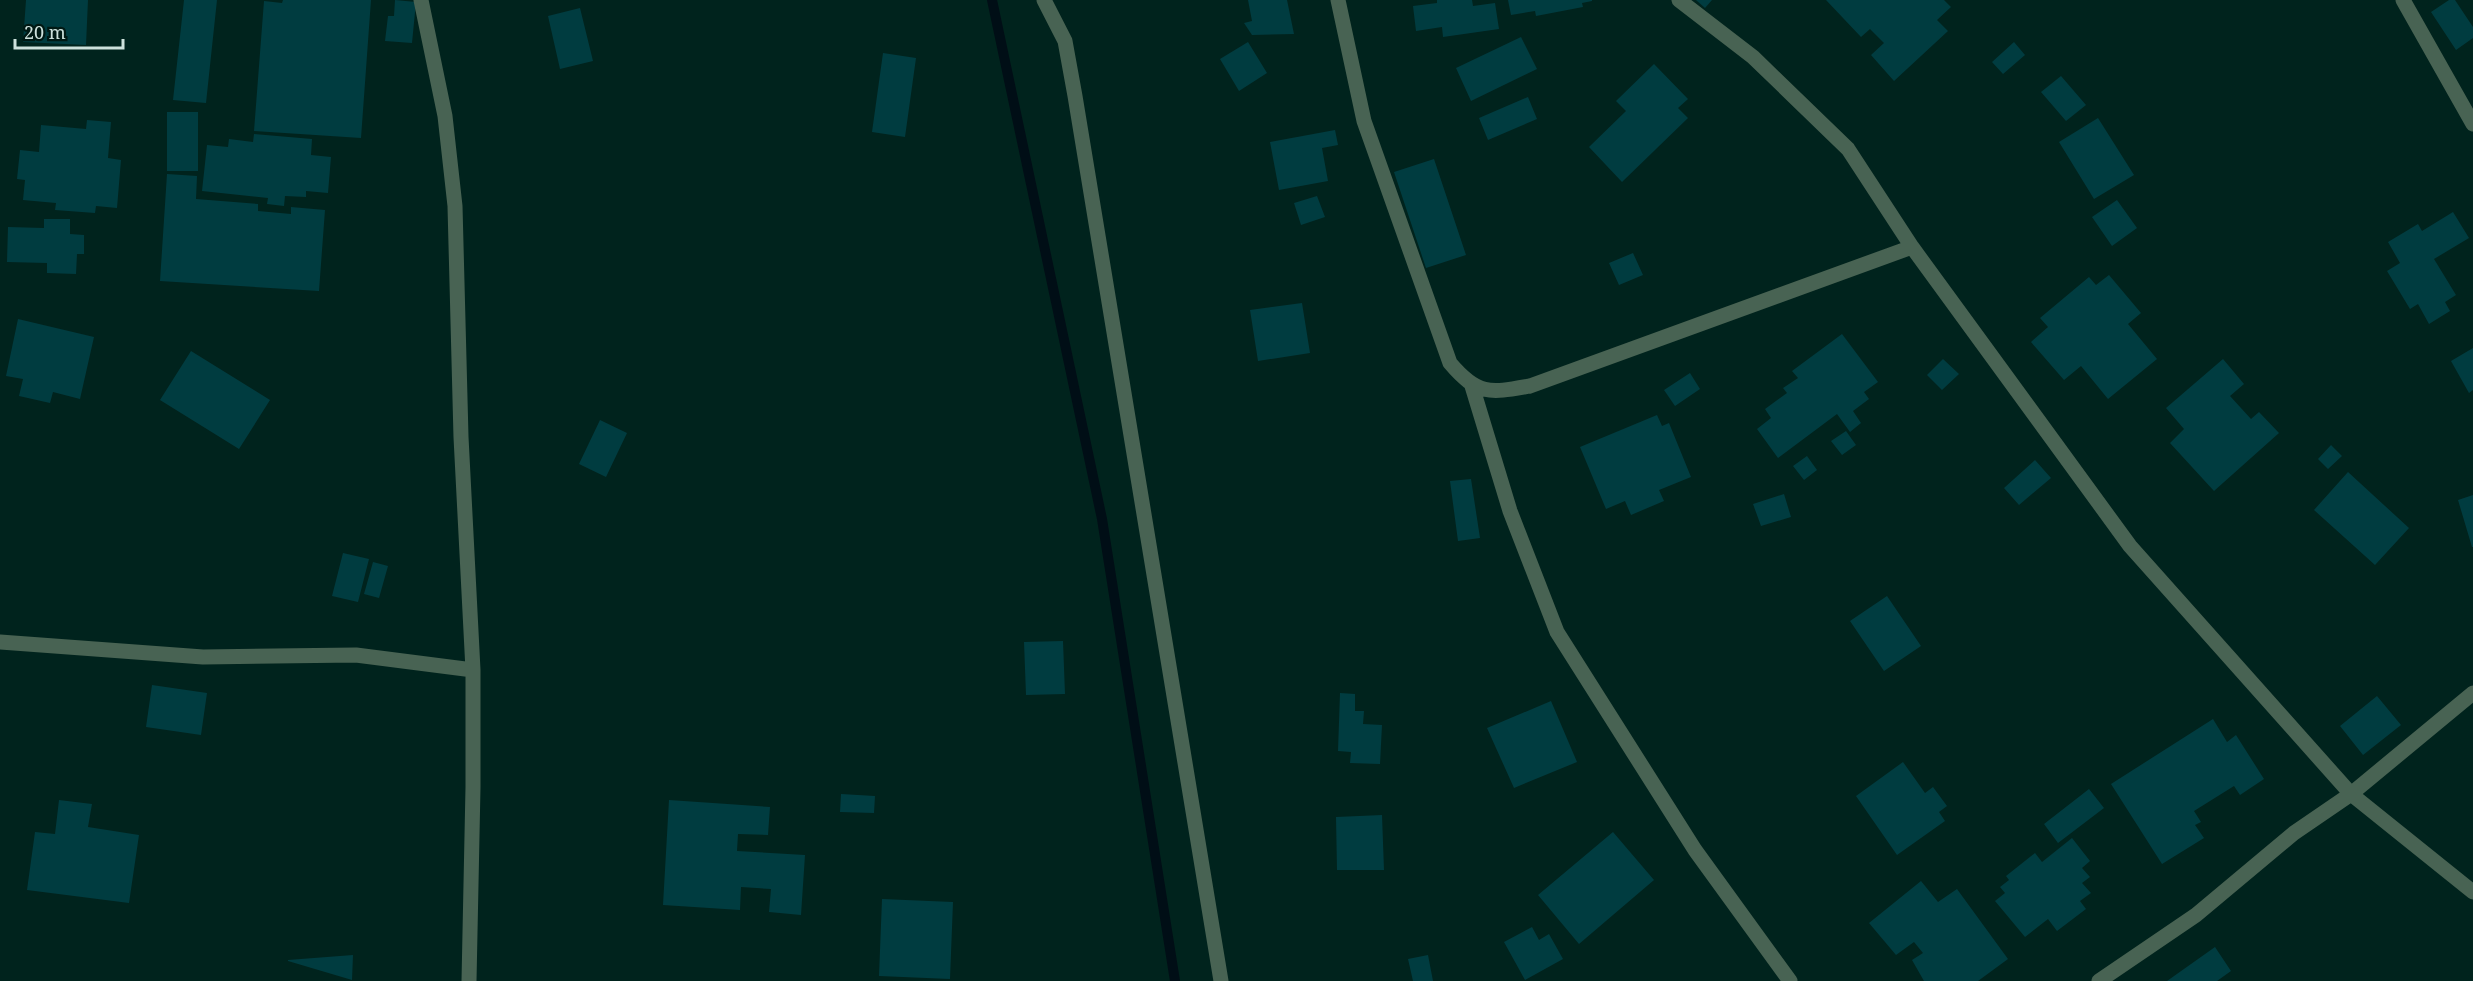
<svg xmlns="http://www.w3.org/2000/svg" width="2473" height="981" viewBox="0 0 2473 981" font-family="'Noto Serif',serif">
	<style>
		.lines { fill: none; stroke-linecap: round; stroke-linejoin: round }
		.stream { stroke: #000e16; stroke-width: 10 }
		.building { fill: #003c40 }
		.minor { stroke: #486353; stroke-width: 15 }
	</style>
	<rect width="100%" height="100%" fill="#00231d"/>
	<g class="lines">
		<path class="stream" d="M992,0L1102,519L1175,981"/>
	</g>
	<path class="building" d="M26,0H88L86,45L23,42Z
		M184,0H217L206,103L173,100Z
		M283,0H371L361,138L254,131L264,1L282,3Z
		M395,0L416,2L412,43L385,41L388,16H394Z
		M1248,0H1287L1294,34L1252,35L1244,23L1252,21Z
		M1437,0H1472L1473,6L1495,3L1499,29L1443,37L1442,27L1416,31L1413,6L1437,3Z
		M1508,0H1592V1L1582,3L1583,7L1536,16L1535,11L1511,15Z
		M1696,0H1712L1705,8Z
		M1826,0H1944L1951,7L1937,20L1948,31L1894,81L1871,55L1884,43L1870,29L1861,37Z
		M2449,0H2455L2473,27V38L2456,50L2431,12Z
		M580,8L593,61L560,69L548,16Z
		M1521,37L1537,69L1471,101L1456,68Z
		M1248,42L1267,73L1239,91L1220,59Z
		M2014,42L2025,55L2003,74L1992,62Z
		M883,53L916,58L905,137L872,132Z
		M1654,64L1688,99L1678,108L1688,118L1622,182L1589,147L1626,111L1616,101Z
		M2061,76L2086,105L2066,121L2041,92Z
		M1528,97L1537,119L1488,140L1479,118Z
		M167,112H198V171H167Z
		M2098,118L2134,175L2094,199L2059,142Z
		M87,120L111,122L108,158L121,160L117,208L96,206L95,213L55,210L56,203L23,200L25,180L17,179L20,150L39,152L41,125L86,129Z
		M1335,130L1338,145L1322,148L1328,181L1279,190L1270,142Z
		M254,134L312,139L311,155L331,157L328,193L306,191V197L285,196L284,206L267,204L268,198L202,191L207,145L228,147L229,139L253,142Z
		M1434,159L1466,255L1426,268L1394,172Z
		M167,174L197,176L196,199L258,204V211L291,214V207L325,210L319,291L160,281Z
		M1317,196L1325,217L1301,225L1294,203Z
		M2117,200L2137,228L2112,246L2092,217Z
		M2453,212L2469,238L2434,259L2456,295L2445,302L2450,311L2429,324L2418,304L2410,309L2387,271L2400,263L2388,242L2418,224L2422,231Z
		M44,219H70V234L84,235V254H77L76,274L47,273V263L7,262L8,227L44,228Z
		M1633,253L1643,275L1619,285L1609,263Z
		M2109,275L2141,313L2128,324L2157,359L2108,399L2081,366L2064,380L2031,342L2048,327L2040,318L2089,277L2096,285Z
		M1302,303L1310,353L1258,361L1250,310Z
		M18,319L94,337L80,399L53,392L50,403L19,396L23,379L6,376Z
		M1842,334L1878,382L1864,392L1869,399L1853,411L1861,423L1850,432L1837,414L1778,458L1757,429L1771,418L1765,409L1787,393L1783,388L1798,378L1792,371Z
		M2473,348V390L2469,393L2451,361Z
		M191,351L270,400L239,449L160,400Z
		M1943,359L1959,374L1942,390L1927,375Z
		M2223,359L2244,384L2230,396L2251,419L2259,412L2279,433L2214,491L2170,443L2184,429L2166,408Z
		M1690,373L1700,389L1675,406L1664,390Z
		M1657,415L1662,426L1669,423L1691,477L1659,490L1664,501L1631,515L1625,501L1606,509L1580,447Z
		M600,420L627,433L606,477L579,464Z
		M1846,431L1856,445L1842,455L1831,441Z
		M2331,445L2342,456L2328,469L2318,459Z
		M1807,456L1817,470L1804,480L1793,466Z
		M2035,460L2051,478L2019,505L2004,488Z
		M2348,472L2409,528L2375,565L2314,510Z
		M1471,479L1480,538L1458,541L1450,481Z
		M1784,494L1791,517L1761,526L1753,504Z
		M2473,495V547H2472L2458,500Z
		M343,553L369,559L358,602L332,596Z
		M373,562L388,566L379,598L364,594Z
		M1887,596L1921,646L1884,671L1850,621Z
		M1063,641L1065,694L1026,695L1024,642Z
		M152,685L207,693L201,735L146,727Z
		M1340,693L1355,694V711H1364L1363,724L1382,725L1380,764L1350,763L1351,752L1338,751Z
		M2377,696L2401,725L2363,755L2340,726Z
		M1551,701L1577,762L1514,788L1487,728Z
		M2213,719L2227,742L2236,735L2264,779L2240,795L2234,786L2194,811L2201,822L2195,825L2204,838L2162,864L2111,784Z
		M1903,762L1925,793L1933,787L1947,806L1939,812L1945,821L1897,855L1856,796Z
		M2089,789L2104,808L2058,843L2044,824Z
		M841,794L875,796L874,813L840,812Z
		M59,800L92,804L88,827L139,835L129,903L27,890L35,832L55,834Z
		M669,800L770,807L768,835L738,834L737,851L805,855L801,915L769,912L771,889L741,887L740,910L663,905Z
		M1382,815L1384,870H1337L1336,817Z
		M1613,832L1654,880L1579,944L1538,895Z
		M2072,838L2090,861L2082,868L2090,877L2082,883L2091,893L2080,901L2086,909L2057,931L2048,919L2025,937L1995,901L2005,893L2000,887L2009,880L2006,876L2035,853L2042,862Z
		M1921,881L1938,902L1957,889L2008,959L1978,981H1924L1912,960L1923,953L1914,942L1896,955L1869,923Z
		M882,899L953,902L950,979L879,976Z
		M1532,927L1539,940L1549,934L1563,959L1525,980L1504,942Z
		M2215,947L2231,971L2217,981H2167Z
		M353,955L352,980L288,961V960Z
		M1428,955L1433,981H1413L1408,959Z"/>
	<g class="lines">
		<path class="minor" d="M421,0L445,116L455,206L461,437L473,670V787L469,981
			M1044,0L1065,41L1075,96L1221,981
			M1338,0L1364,121L1450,363C1478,396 1490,393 1530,386L1912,247
			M1679,0L1753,57L1848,149L1912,247L2130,546L2351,794L2473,892
			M2403,0L2473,124
			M1472,386L1510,511L1557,632L1695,850L1790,981
			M0,642L203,657L356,655L473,670
			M2099,981L2196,915L2294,833L2351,794L2473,693"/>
	</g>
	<path d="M15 39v9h108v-9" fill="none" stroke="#cde1dc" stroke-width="3"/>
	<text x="24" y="39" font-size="18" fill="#cde1dc" stroke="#001914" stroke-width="4.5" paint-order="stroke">20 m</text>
</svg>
